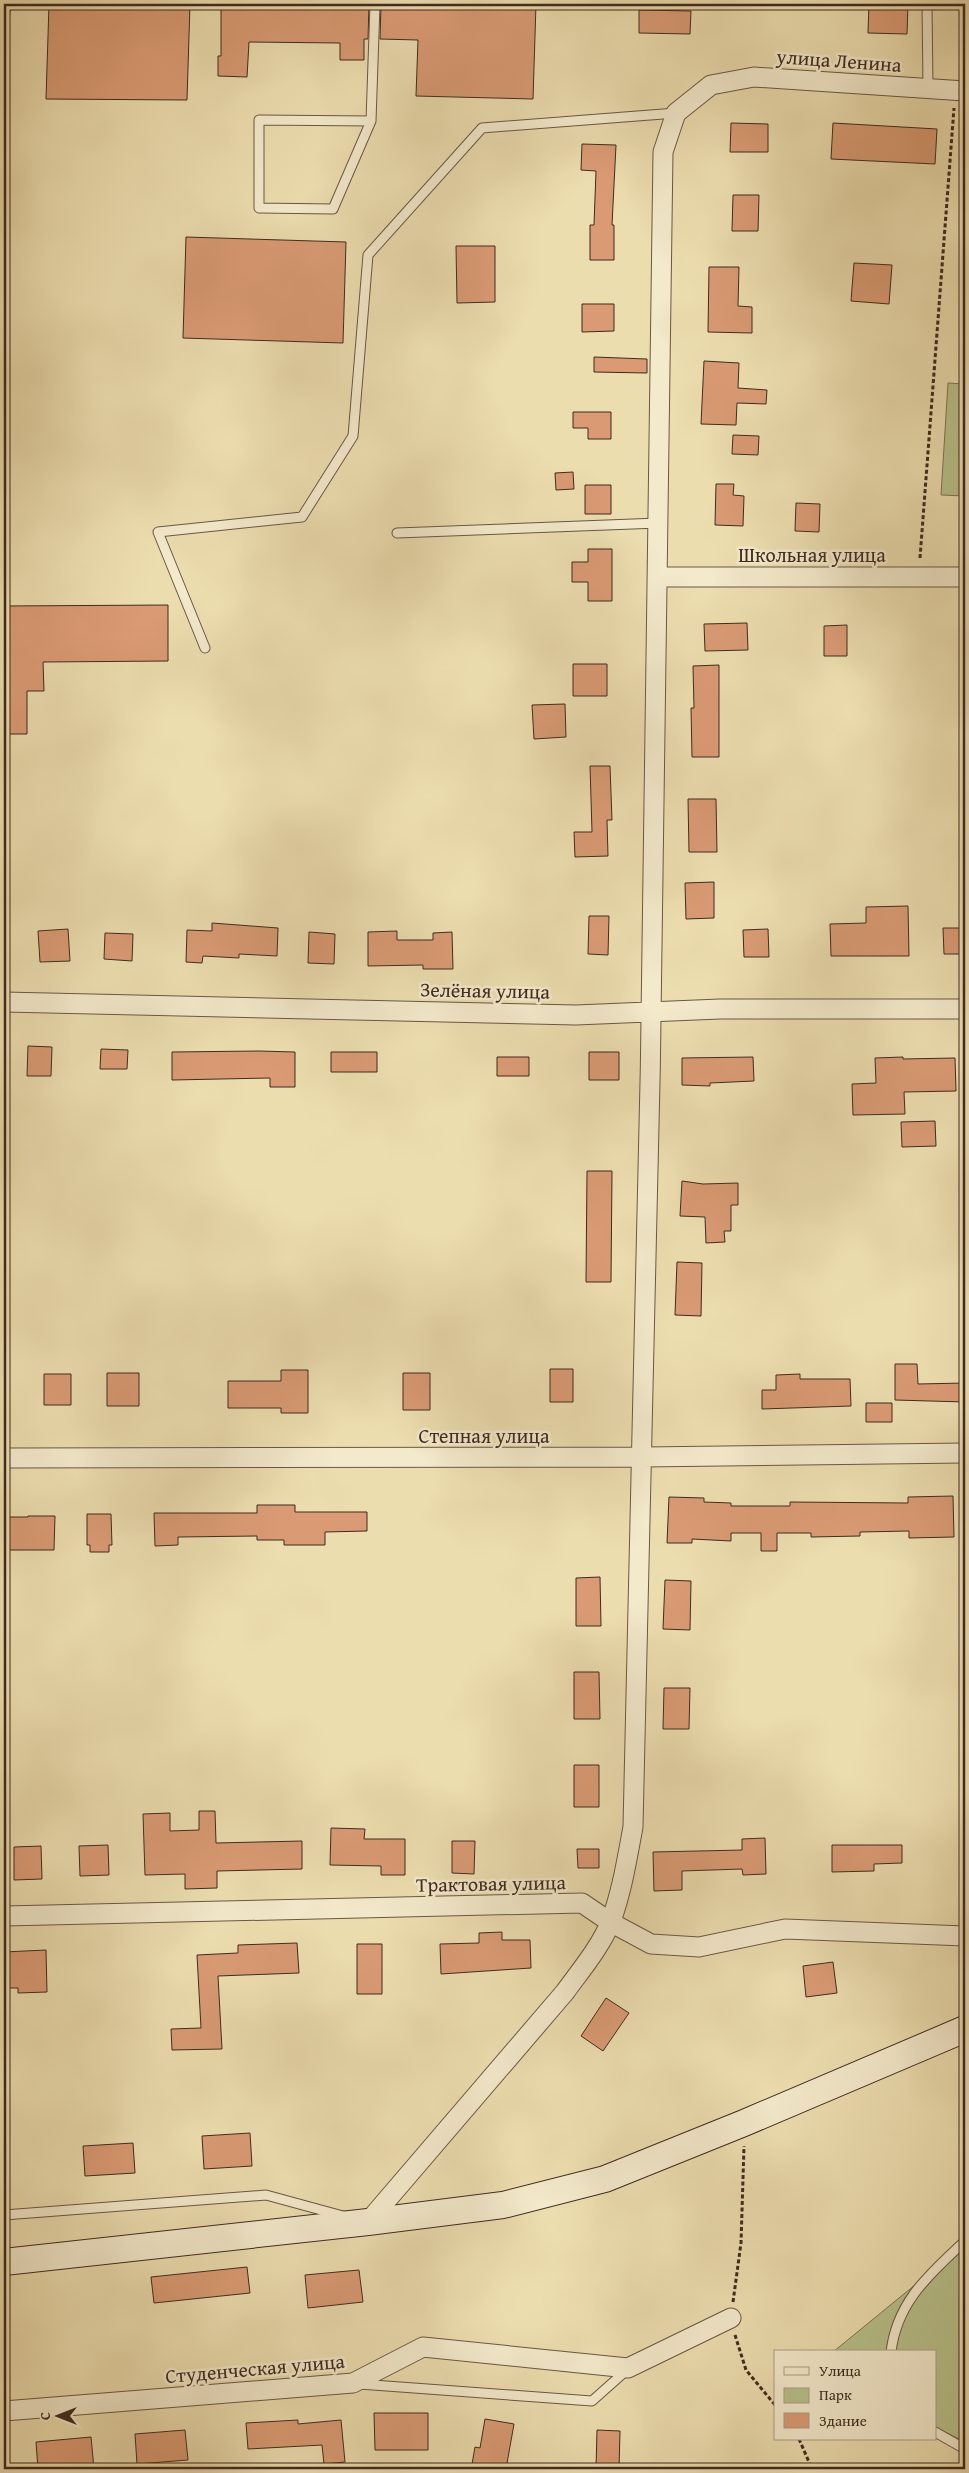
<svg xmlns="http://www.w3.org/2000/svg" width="969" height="2473" viewBox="0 0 969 2473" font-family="'Gentium Book Plus',serif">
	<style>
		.green { fill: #b8c08a; stroke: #7c7655 }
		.building { fill: #da9b74; stroke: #3f2b20 }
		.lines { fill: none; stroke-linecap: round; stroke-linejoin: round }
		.service-casing { stroke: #6a5844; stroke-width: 11 }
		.minor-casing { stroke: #6a5844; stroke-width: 21 }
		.secondary-casing { stroke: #3f2b20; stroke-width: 28 }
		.path { stroke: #3f2b20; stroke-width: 3; stroke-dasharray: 4 2.5; stroke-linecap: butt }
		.service { stroke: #f3e9cb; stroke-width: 9 }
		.minor { stroke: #f3e9cb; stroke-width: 19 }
		.secondary { stroke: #f3e9cb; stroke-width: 26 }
		.labels { text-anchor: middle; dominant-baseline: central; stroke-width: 5; stroke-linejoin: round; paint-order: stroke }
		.street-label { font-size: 20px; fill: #3f2b20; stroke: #f3e9cb }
	</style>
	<rect width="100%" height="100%" fill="#ecddaf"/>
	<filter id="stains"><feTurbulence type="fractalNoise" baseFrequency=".004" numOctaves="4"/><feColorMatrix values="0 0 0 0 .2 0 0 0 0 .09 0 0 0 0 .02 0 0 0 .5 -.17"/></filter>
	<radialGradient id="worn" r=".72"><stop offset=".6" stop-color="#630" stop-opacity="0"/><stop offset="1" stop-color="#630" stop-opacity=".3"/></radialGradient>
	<path class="green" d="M948,383L965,384V496L941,495Z
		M965,2244V2442L935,2427V2352H833Z"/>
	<path class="building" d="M49,4H190L187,100L46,99Z
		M221,4H369L368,39H364V60H340V43L249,42L247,77L218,76V56H221Z
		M381,4H536L533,99L416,96L418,40L380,39Z
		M869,4H908L907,34L868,33Z
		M639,10L691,11L690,34L639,33Z
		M731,123L768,124V152H730Z
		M833,123L937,129L935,164L831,159Z
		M582,144L616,145L612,225H614V260H590V225H594L596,171L581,170Z
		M733,195H759L758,231H732Z
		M186,237L346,242L343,343L183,338Z
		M456,246H495V302L457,303Z
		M854,263L892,265L889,304L851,301Z
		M709,267H739L738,306L752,307V333L708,332Z
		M582,304H614V331L582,332Z
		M594,357L647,359V373L594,372Z
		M704,361L739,363L738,388L767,390L766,404L737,403L736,425L701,424Z
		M573,412H611V439H588V428H573Z
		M733,435L759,436L758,455L732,454Z
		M573,472L574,489L556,490L555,473Z
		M716,484H734L733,495L744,496L743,526L715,525Z
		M585,485H611V514H585Z
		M796,503L820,504L819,532L795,531Z
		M588,549H612V601H588V582H572V562H588Z
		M168,605V661L43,662L44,691H27V734H4V606Z
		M747,623L748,650L705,651L704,624Z
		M847,625V656H824V626Z
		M573,664H607V696H573Z
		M719,665V757H692L691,708H694L693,666Z
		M565,704L566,737L534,739L532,705Z
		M590,766H610L612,820H607L608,856L575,857L574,832H592Z
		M688,799H716L717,852H689Z
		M714,882V918L686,919L685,883Z
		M908,906L909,956H831L830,924L866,923V907Z
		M589,916H609L608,955L588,954Z
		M212,923L278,928L277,956L239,954V958L203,956L202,963L186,962L187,930L212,931Z
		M943,928H965V954H944Z
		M68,929L70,961L40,962L38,931Z
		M768,929L769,957H744L743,930Z
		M397,931V940H433V933L452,932L453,969H423V965L368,966V932Z
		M309,932L335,934L334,964L308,963Z
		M105,933L133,934L132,961L104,959Z
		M28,1046L52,1047L51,1076H27Z
		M101,1049L128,1050L127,1069H100Z
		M259,1051L295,1052V1087H270V1078L172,1080V1052Z
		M331,1052H377V1072H331Z
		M589,1052H619V1080H589Z
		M497,1057H529V1076H497Z
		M753,1057L754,1081L710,1083V1086L682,1085V1058Z
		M903,1057V1059L955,1058L956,1091L904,1092L905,1114L853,1115L852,1084L876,1083L875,1058Z
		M935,1121L936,1146L902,1147L901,1122Z
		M587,1171H612L611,1282H586Z
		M682,1181L703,1184L738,1183V1205H731V1231H724L725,1242L706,1243L705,1217L680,1216Z
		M677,1262L702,1263L701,1316L675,1315Z
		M895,1364H917L918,1384L965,1383V1402L895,1400Z
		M550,1369H573V1402H550Z
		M281,1370H308V1413H281V1408H228V1381H281Z
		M107,1373H139V1406H107Z
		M403,1373H430V1410H403Z
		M44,1374H71V1405H44Z
		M800,1374V1379H850L851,1406L762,1409V1390H776V1375Z
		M866,1403H892V1422H866Z
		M953,1496L954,1537L909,1538V1531L860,1532V1536L811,1537V1533H777V1551H761V1533H731V1541L692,1539V1543H667L669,1497L704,1498V1502L731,1503V1506H790V1502L908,1503V1497Z
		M257,1505H295V1512H367V1531L325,1532V1545H284V1540H257V1536L178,1537V1545L155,1546L154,1513H257Z
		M87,1514H111L112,1545H109V1552H90V1545H87Z
		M28,1516H55L54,1550H4V1517H28Z
		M600,1577L601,1626H576V1578Z
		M665,1580L691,1581L690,1630L663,1629Z
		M574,1672H599L600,1719H574Z
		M664,1688H690L689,1729H663Z
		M574,1765H599V1807H574Z
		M199,1811H215L216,1843L302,1841V1869L217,1871V1888L185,1889V1874L145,1875L143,1814L170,1813V1831L199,1830Z
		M331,1828L365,1829L364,1839H405V1875H381V1866L330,1865Z
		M765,1838L766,1874L743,1875L742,1869L682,1871V1890L654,1891L653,1852L742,1850V1839Z
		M452,1841H475L474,1874L452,1873Z
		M108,1845L109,1875L80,1876L79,1846Z
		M832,1845H902V1863L874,1864V1871L832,1872Z
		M41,1846L42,1879L14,1880V1847Z
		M577,1849H599V1868H578Z
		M502,1932V1940H530L531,1968L441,1974L440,1944L479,1943V1933Z
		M297,1943L299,1973L218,1976L222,2049L172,2050L171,2029L201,2028L197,1955L238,1953V1945Z
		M357,1944H382V1994H357Z
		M46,1950L47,1992L18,1993V1988H4V1952Z
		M833,1962L837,1993L806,1997L803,1966Z
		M606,1998L629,2013L603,2051L581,2036Z
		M250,2133L252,2166L204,2169L202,2136Z
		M133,2143L135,2173L85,2176L83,2146Z
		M247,2267L250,2293L154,2303L151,2277Z
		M359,2270L363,2302L308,2308L305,2275Z
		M374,2413H428V2450H375Z
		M485,2419L514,2424L506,2469L472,2464L475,2447L480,2448Z
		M298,2420V2424L341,2420L345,2462L324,2464L322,2445L248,2449L246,2423Z
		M185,2430L188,2460L137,2464L135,2434Z
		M597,2430L620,2431L619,2469H596Z
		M91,2437L94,2469H38L36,2442Z"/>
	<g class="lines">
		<g class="service-casing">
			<path id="service" d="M927,4L928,88
				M4,15L7,4
				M371,121L259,120V208L333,209L371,121L375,4
				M397,533L659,523
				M205,648L158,532L302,517L353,436L368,255L482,128L676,113
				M4,2215L266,2195L343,2216
				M891,2352C897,2301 930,2274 965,2241
				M359,2384L592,2401L628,2369
				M935,2432L965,2449"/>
		</g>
		<g class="minor-casing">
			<path id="minor" d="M659,577H965
				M4,1002L576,1015L720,1009H965
				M4,1458L643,1457L965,1453
				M4,1916L582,1903L610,1922L651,1944L699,1947L785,1929L965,1936
				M368,2222L565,1992C581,1970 601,1946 611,1921C622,1891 627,1859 633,1827C648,1269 658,710 663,152L676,113L711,85L754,77L965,91
				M4,2411L353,2383L423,2347L628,2368L731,2318"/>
		</g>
		<g class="secondary-casing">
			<path id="secondary" d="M4,2262L368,2222L503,2205L605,2179L744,2123L965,2029"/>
		</g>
		<path class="path" d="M920,558L954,108
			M733,2302L741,2243L744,2146
			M735,2335L746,2370L775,2405
			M799,2439L812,2469"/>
		<use href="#service" class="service"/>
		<use href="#minor" class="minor"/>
		<use href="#secondary" class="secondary"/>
	</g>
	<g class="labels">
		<g class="street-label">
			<text transform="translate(839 60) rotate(4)">улица Ленина</text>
			<text x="812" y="554">Школьная улица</text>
			<text transform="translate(485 990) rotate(1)">Зелёная улица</text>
			<text x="484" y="1435">Степная улица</text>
			<text transform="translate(491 1883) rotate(-1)">Трактовая улица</text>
			<text transform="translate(255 2368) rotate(-5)">Студенческая улица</text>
		</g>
	</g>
	<rect width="969" height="2473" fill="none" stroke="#ecddaf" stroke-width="20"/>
	<rect x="5" y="5" width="959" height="2463" fill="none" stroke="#3f2b20" stroke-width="2.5"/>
	<rect x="10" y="10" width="949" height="2453" fill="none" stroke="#3f2b20"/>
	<rect x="774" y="2350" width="162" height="90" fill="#f3e9cb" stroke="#ab9d87"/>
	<rect x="784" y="2367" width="25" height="8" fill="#f3e9cb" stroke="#ab9d87"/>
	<text x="819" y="2376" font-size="15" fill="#3f2b20">Улица</text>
	<rect x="784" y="2388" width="25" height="15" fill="#b8c08a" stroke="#ab9d87"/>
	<text x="819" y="2400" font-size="15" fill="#3f2b20">Парк</text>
	<rect x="784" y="2413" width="25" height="15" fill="#da9b74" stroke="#ab9d87"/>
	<text x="819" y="2426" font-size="15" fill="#3f2b20">Здание</text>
	<g transform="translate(58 2416) rotate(270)" stroke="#f3e9cb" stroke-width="4" paint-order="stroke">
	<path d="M0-4L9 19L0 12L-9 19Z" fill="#3f2b20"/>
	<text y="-8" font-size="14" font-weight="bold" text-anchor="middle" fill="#3f2b20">С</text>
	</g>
	<rect width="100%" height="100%" filter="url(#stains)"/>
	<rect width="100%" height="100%" fill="url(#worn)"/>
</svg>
